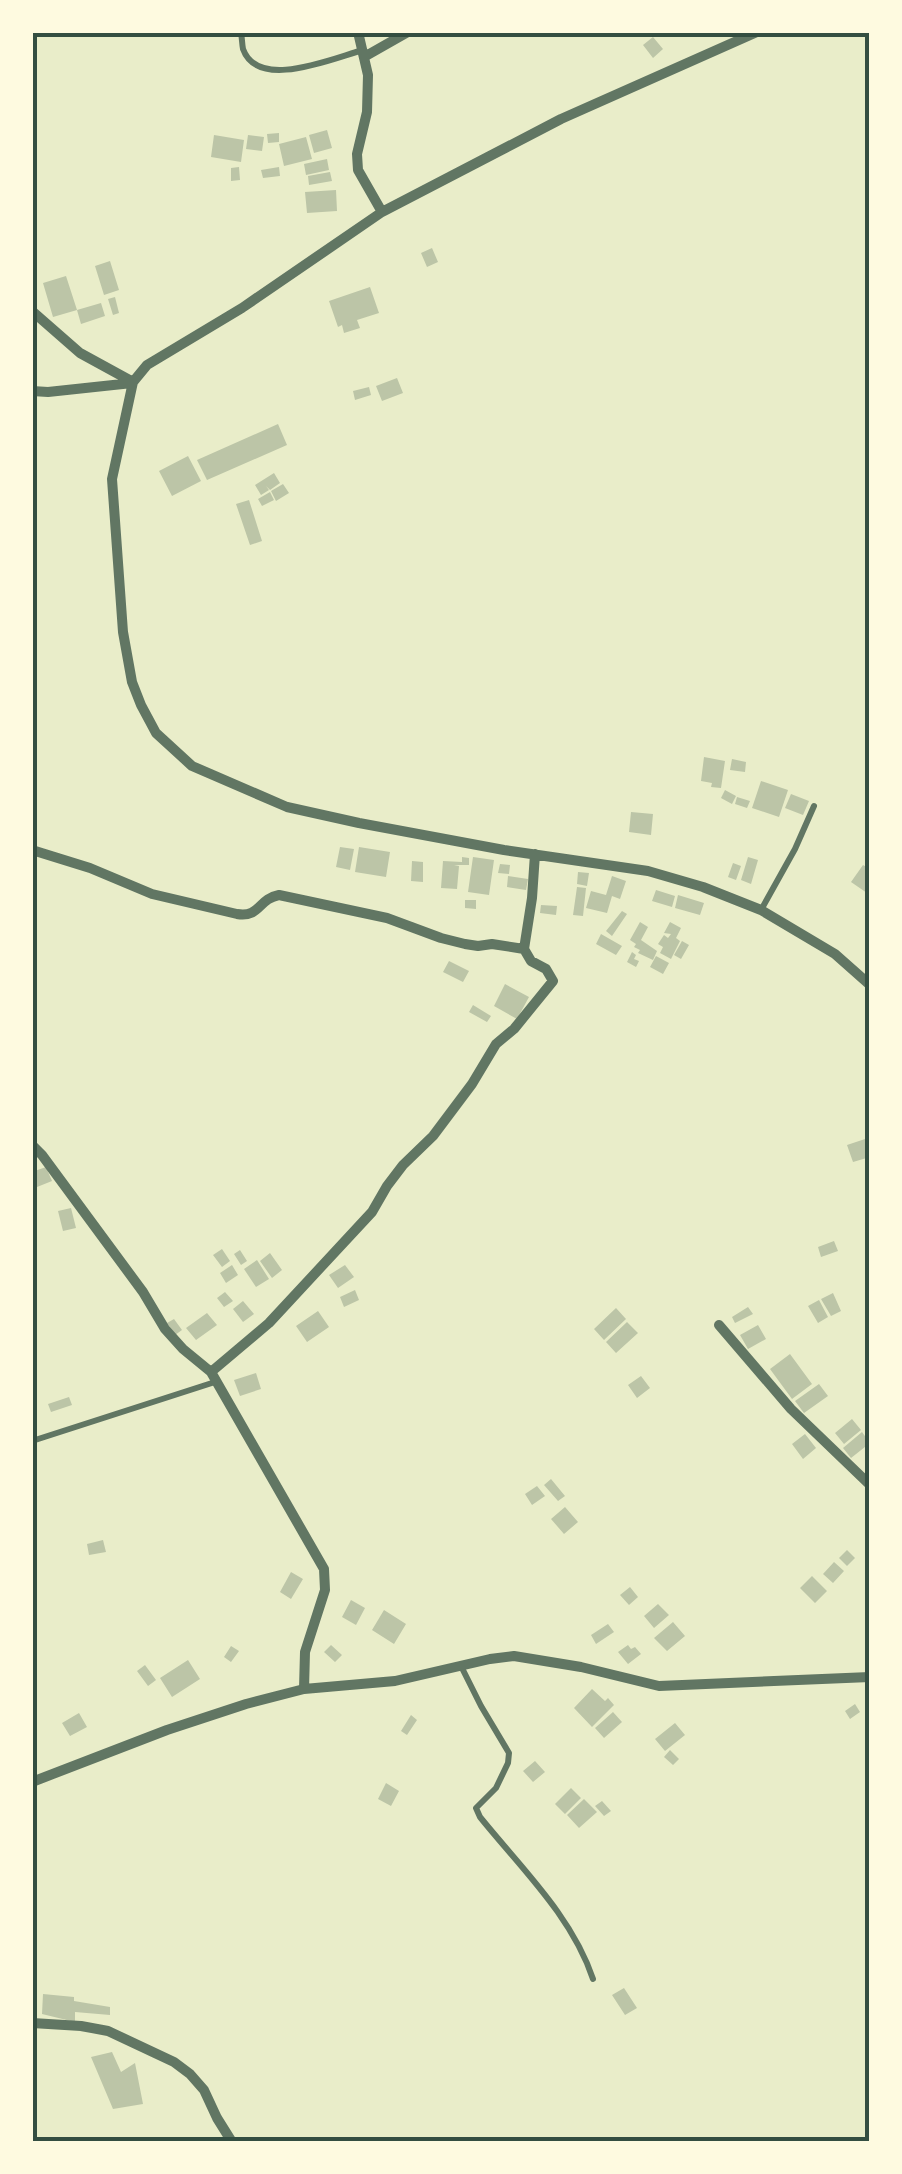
<svg xmlns="http://www.w3.org/2000/svg" width="902" height="2174" viewBox="0 0 902 2174" font-family="Rubik,sans-serif">
	<style>
		.building { fill: #bcc5a7 }
		.lines { fill: none; stroke-linecap: round; stroke-linejoin: round }
		.service { stroke: #617663; stroke-width: 6 }
		.minor { stroke: #617663; stroke-width: 10 }
		.neatline { fill: none; stroke: #344e41; stroke-width: 4 }
	</style>
	<rect width="100%" height="100%" fill="#e9edc9"/>
	<path class="building" d="M653,37L663,49L653,58L643,45Z
		M327,130L332,148L314,153L309,135Z
		M279,133V142L268,143L267,134Z
		M214,135L244,140L241,162L211,157Z
		M248,135L264,137L262,151L246,149Z
		M306,137L312,159L284,166L279,144Z
		M327,159L329,170L306,175L304,164Z
		M239,167L240,180L231,181V168Z
		M279,167L280,176L263,178L261,170Z
		M330,172L332,181L309,185L308,176Z
		M336,190L337,211L307,213L305,192Z
		M432,248L438,262L427,267L421,253Z
		M110,261L119,290L104,295L95,266Z
		M66,276L77,310L53,317L43,283Z
		M370,287L379,313L357,320L360,328L344,333L342,325L338,327L329,301Z
		M115,297L119,313L113,315L108,299Z
		M101,303L105,316L81,324L77,310Z
		M397,378L403,393L382,401L376,386Z
		M369,387L371,395L355,400L353,391Z
		M278,424L287,445L207,480L197,460Z
		M188,456L201,481L172,496L159,471Z
		M274,473L280,483L270,490L266,486L269,490L261,495L255,485Z
		M283,484L289,493L276,501L271,491Z
		M270,492L274,500L262,506L258,499Z
		M249,500L262,541L250,545L236,504Z
		M704,757L725,761L721,788L711,787L712,783L701,781Z
		M732,759L746,762L745,772L730,770Z
		M761,781L788,790L779,817L752,808Z
		M725,790L736,796L732,804L721,798Z
		M791,794L809,801L803,815L785,808Z
		M737,797L750,801L747,808L735,804Z
		M631,812L653,814L651,835L629,832Z
		M340,847L354,849L350,870L336,867Z
		M359,847L390,852L386,877L355,872Z
		M462,857L469,858V865H454L459,866L457,889L441,888L443,861L462,862Z
		M473,857L494,860L489,895L468,892Z
		M748,857L758,860L751,884L741,880Z
		M412,861L423,862V882L411,881Z
		M733,863L741,866L736,880L728,877Z
		M500,864L510,865L509,874L498,873Z
		M863,865L870,869V890L867,893L851,882Z
		M578,872L589,873L587,886L577,884Z
		M508,876L528,879L526,890L507,887Z
		M612,876L626,881L620,899L612,896L607,913L586,908L591,891L606,895Z
		M577,887L586,888L583,916L573,915Z
		M656,890L675,896L672,907L652,901Z
		M678,895L704,903L700,915L675,908Z
		M465,900H476V909L465,908Z
		M541,905L557,906L556,915L540,913Z
		M622,911L627,914L612,936L606,931Z
		M640,922L648,927L641,940L657,951L653,960L638,953L640,950L634,947L636,944L630,940Z
		M670,922L681,928L676,938L680,941L671,959L660,953L663,947L658,944L664,935L668,938L671,934L664,933Z
		M601,934L622,946L616,955L596,944Z
		M682,941L689,945L681,959L674,955Z
		M632,952L636,955L634,959L639,961L636,967L627,962Z
		M656,956L669,963L663,974L650,967Z
		M449,961L469,971L463,982L443,972Z
		M505,984L529,997L517,1019L494,1006Z
		M473,1005L491,1016L487,1022L469,1012Z
		M865,1139L870,1157L853,1162L847,1145Z
		M46,1167L52,1181L32,1189V1172Z
		M71,1208L76,1228L63,1231L58,1211Z
		M834,1241L838,1251L821,1257L818,1247Z
		M222,1249L230,1261L222,1267L213,1255Z
		M240,1250L247,1261L241,1265L234,1254Z
		M270,1253L282,1270L272,1278L260,1261Z
		M257,1260L269,1279L256,1287L244,1269Z
		M232,1265L238,1275L226,1283L220,1273Z
		M345,1265L354,1277L338,1288L329,1275Z
		M355,1290L359,1300L344,1307L340,1297Z
		M225,1292L233,1301L224,1307L217,1298Z
		M833,1293L841,1311L831,1316L821,1299Z
		M819,1300L828,1317L818,1323L808,1306Z
		M243,1301L254,1314L243,1322L233,1309Z
		M748,1307L753,1314L735,1323L732,1317Z
		M616,1308L626,1319L604,1340L594,1329Z
		M318,1311L329,1327L307,1342L296,1326Z
		M207,1313L217,1325L196,1340L186,1328Z
		M174,1319L182,1330L175,1335L167,1323Z
		M627,1322L638,1333L616,1353L606,1342Z
		M758,1325L766,1339L748,1349L740,1335Z
		M790,1354L812,1384L792,1399L770,1369Z
		M256,1373L261,1389L240,1396L234,1380Z
		M641,1376L650,1388L637,1398L628,1385Z
		M819,1384L828,1396L804,1413L795,1401Z
		M69,1397L72,1405L51,1412L48,1404Z
		M852,1419L861,1430L844,1444L835,1433Z
		M862,1432L870,1443L851,1458L843,1448Z
		M805,1434L816,1448L803,1459L792,1444Z
		M551,1479L565,1496L558,1501L544,1485Z
		M537,1486L545,1496L532,1505L525,1494Z
		M565,1507L578,1522L564,1534L551,1519Z
		M103,1540L106,1552L89,1555L87,1544Z
		M847,1550L855,1558L847,1566L839,1558Z
		M834,1562L844,1571L833,1583L823,1574Z
		M291,1572L303,1579L291,1599L280,1592Z
		M812,1576L827,1591L815,1603L800,1588Z
		M630,1587L638,1597L629,1605L620,1595Z
		M351,1600L365,1608L356,1625L342,1617Z
		M658,1604L669,1615L654,1628L644,1616Z
		M384,1610L406,1624L394,1644L372,1630Z
		M673,1622L685,1636L667,1651L654,1638Z
		M608,1624L614,1632L596,1644L591,1635Z
		M331,1645L342,1655L335,1662L324,1652Z
		M628,1645L631,1649L635,1647L641,1654L628,1664L618,1652Z
		M231,1646L239,1651L231,1662L224,1657Z
		M188,1660L200,1679L172,1697L160,1678Z
		M145,1665L156,1680L148,1686L137,1671Z
		M592,1689L605,1701L608,1698L614,1705L592,1727L574,1708Z
		M855,1704L860,1712L850,1719L845,1711Z
		M613,1712L622,1722L604,1738L595,1728Z
		M79,1713L87,1727L70,1736L62,1723Z
		M411,1715L417,1720L407,1735L401,1731Z
		M675,1723L685,1735L665,1751L655,1739Z
		M670,1750L679,1759L673,1765L664,1757Z
		M535,1761L545,1772L533,1782L523,1771Z
		M386,1783L399,1791L391,1806L378,1799Z
		M571,1788L581,1798L565,1814L555,1804Z
		M584,1799L597,1812L579,1828L567,1815Z
		M602,1801L611,1811L604,1816L595,1806Z
		M624,1988L637,2008L625,2015L612,1995Z
		M43,1994L74,1997V2001L110,2007V2015L75,2012V2022L42,2014Z
		M112,2052L121,2072L135,2063L143,2104L113,2109L91,2057Z"/>
	<g class="lines">
		<path class="service" d="M241,32C242,38 242,44 243,49C258,91 333,58 363,50
			M761,910L795,849L814,806
			M32,1441L215,1382
			M461,1666L481,1706L509,1753L508,1763L496,1788L476,1808L480,1817C521,1868 572,1916 593,1979"/>
		<path class="minor" d="M358,32L368,75L367,112L357,154L358,170L382,212
			M757,32L561,119L382,212L242,308L147,365L133,382L112,479L123,632L132,682L141,705L156,733L192,766L287,807L359,823L504,850L648,871L703,887L761,910L835,954L870,985
			M364,57L408,32
			M32,311L80,353L133,382
			M32,391L48,392L132,383
			M32,850L90,868L152,894L237,914C260,918 258,899 279,895L387,918L441,938L465,944L478,946L492,944L524,949
			M32,1145L42,1155L143,1292L165,1329L183,1349L211,1372L324,1569L325,1590L305,1652L304,1689
			M719,1325L791,1409L870,1485
			M211,1372L269,1323L372,1212L387,1186L403,1165L433,1136L472,1084L496,1044L514,1029L553,981L546,969L531,961L524,949L532,898L535,854
			M32,1782L167,1730L246,1704L304,1689L395,1681L490,1659L514,1656L581,1667L659,1686L870,1677
			M32,2023L81,2026L108,2031L174,2062L190,2074L204,2090L217,2118L232,2142"/>
	</g>
	<rect width="902" height="2174" fill="none" stroke="#fefae0" stroke-width="70"/>
	<rect x="35" y="35" width="832" height="2104" class="neatline"/>
</svg>
